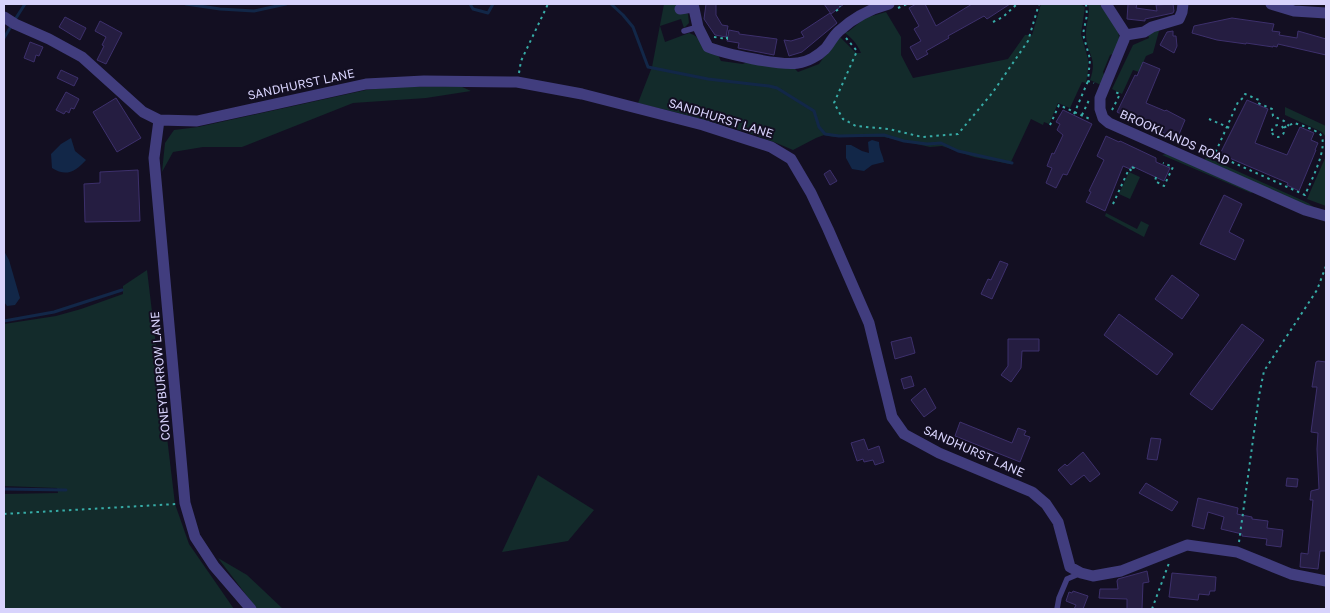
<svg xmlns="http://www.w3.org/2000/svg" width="1330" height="613" viewBox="0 0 1330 613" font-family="'Golos Text',sans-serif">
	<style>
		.green { fill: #132b2b }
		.water { fill: #122748 }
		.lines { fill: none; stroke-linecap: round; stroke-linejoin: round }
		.stream { stroke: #122748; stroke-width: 3 }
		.building { fill: #251d41; stroke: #3d306c }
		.path { stroke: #37aca7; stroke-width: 2; stroke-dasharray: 2.5 4; stroke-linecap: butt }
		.service { stroke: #413d7e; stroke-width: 5.5 }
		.minor { stroke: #413d7e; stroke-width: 11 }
		.labels { text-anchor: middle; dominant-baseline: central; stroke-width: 4; stroke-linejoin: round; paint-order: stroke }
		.street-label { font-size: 12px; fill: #d8d3fc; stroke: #130f22 }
	</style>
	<rect width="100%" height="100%" fill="#130f22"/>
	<path class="green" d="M664,4H685L686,13L688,14L689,23L684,28L681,19L660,26L665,42L689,33L694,35L718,55L721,61L743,64L747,62L794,68L798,72L819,64L839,36L856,53H861C857,43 851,37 842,31L848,32L865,18L886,12L901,37V55L913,78L1008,59L1025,35H1032L1041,4H1080L1085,7L1081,34L1088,59V71L1086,83L1082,82L1070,108L1058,103L1049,124L1044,122L1043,125L1031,119L1010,164L974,157L942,146L930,147L884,137H834L824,135L816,138L793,150C744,128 690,116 638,103L652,67Z
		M1088,4L1100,5C1113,23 1125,30 1116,53L1110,55L1103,72L1105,77L1101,85L1090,80C1098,57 1087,55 1086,36C1085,25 1091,15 1088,4Z
		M1158,29L1159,31L1153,53L1146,56L1139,72L1133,70L1122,94L1112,89L1133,45L1149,38L1148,35Z
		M460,86L471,91L426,98L353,103L242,147H203L173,152L162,172L165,143L174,130L198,127L366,90L393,87Z
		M1285,107L1326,126V137L1322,132L1285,115Z
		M1166,154L1253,192L1251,193L1162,155Z
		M1326,156V206L1307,199Z
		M1206,157L1308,203L1315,208L1306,206L1205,160Z
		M1129,172L1140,177L1130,199L1119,194Z
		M1106,213L1137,229L1141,221L1149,225L1144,237L1105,216Z
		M147,270L175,504L189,544L234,609H4V494L58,493L57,488L4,486V324L56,316L81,309L123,294V286Z
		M538,475L594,510L568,541L502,552Z
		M218,558L247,575L283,609H257Z"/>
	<path class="water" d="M71,138L75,151L86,160C75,172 66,177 52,168L51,154L61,144Z
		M872,140L879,142C879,150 883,155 884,162L872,165L864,171L852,169L846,158V145H851L862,151L869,153L868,142Z
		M4,251L9,260L20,298L15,305L7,306L4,302Z"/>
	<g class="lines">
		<path class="stream" d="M186,4L220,9L254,11L286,4
			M470,4L473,9L488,13L493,4
			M611,4L623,15L633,27L648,67L708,79L769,86L777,88L814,111L819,127L825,134L839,136L884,135L904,141L927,144L941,143L958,151L1012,163
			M16,18L25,4
			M4,38L10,28
			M4,321L54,312L122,290
			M4,489L66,490"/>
	</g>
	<path class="building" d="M706,4H716V15L722,25L728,26L726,37L715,35L704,19Z
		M824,4H844L831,14Z
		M916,4H925L936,26L972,4H1010L987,19L984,16L948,36L949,38L926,51L928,54L917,60L910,47L921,41L914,29L919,26L909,8Z
		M1128,4H1137L1136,8L1157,11L1156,5L1173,4L1174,11L1173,13L1145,19V21L1127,19Z
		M830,13L837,23L802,52L789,56L784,40L791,41L804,37L801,32Z
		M65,17L86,28L80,40L59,27Z
		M1232,18L1274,24L1272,31L1280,32L1279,35L1297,38L1298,31L1326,39V55L1278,44L1277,47L1273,46V47L1246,43V44L1217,40L1192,33L1194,26Z
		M100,21L122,33L106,64L97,60L104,46L102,45L106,37L95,31Z
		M729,30L739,32V34L777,39L774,55L738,48L739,43L727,41Z
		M1173,31V36H1176L1177,46L1174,53L1160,45L1167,32Z
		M30,42L43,47L39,56L36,55L34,62L24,58Z
		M1143,62L1160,69L1146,103L1165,111L1166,110L1185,120L1177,139L1147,125L1146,127L1117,112L1135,75L1137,76Z
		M61,70L78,78L74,86L57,78Z
		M66,92L79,99L74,109L71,108L69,113L66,111L64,114L56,110Z
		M116,98L141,138L117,152L93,112Z
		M1247,100L1268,109L1255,143L1287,155L1300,127L1314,133L1311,140L1318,143L1315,150H1316L1299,191L1287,185L1288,183L1220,154Z
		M1063,110L1092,124L1067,175L1063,174L1056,188L1046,183L1052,168L1047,166L1052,153L1054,154L1063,135L1057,130L1060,124L1056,122Z
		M1106,136L1119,142L1120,141L1156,158V162L1170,168L1164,181L1132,166L1130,169L1123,166L1105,211L1086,202L1091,192L1089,191L1104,160L1097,156Z
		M138,170L140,221L85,222L84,184L100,183V172Z
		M830,170L837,181L830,185L824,174Z
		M1224,195L1242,204L1229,232L1244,240L1235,260L1200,244Z
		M1000,261L1008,264L992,299L981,294L988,279L991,280Z
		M1172,275L1199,295L1182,319L1155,299Z
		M1119,314L1173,354L1157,375L1104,335Z
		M1242,324L1264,340L1212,410L1190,394Z
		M911,337L915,353L895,359L891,342Z
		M1008,339H1039V351H1022L1021,368L1011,382L1001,375L1008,366Z
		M1318,361L1326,362V551H1320L1318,569L1300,567L1301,553L1308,554L1313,500H1310L1311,491L1319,489L1317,449L1318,433L1311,432L1317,387H1312L1316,362Z
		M911,376L914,386L904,389L901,379Z
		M925,388L936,408L924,417L911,400Z
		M960,422L1012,443L1018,428L1026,431L1024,435L1030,437L1020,462L955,436Z
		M1151,438L1161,439L1157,460L1147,459Z
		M864,439L868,450L879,446L884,462L875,465L873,460L864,462L863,459L857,461L851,443Z
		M1083,452L1100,474L1090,482L1084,475L1071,485L1058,470L1065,464L1067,466Z
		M1287,478L1298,479L1297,487L1286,486Z
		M1146,483L1178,502L1172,511L1139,493Z
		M1198,498L1238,508L1237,514L1252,517V519L1268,521L1267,528L1283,530L1281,547L1266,545L1267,539L1242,536V534L1221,529L1224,517L1208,512L1204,529L1192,526Z
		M1147,571L1149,582L1143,583L1142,609H1127V599L1099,598L1100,589H1118L1117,581L1118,579Z
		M1172,573L1216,577L1215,591H1210L1209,595L1199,594L1198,600L1169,597Z
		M1073,591L1088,596L1083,609H1074L1076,605L1066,601L1069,592L1072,593Z"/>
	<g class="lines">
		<path class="path" d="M1086,4L1087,15L1083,34L1090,59L1088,81L1094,83
			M898,8L907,4
			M836,11L840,8V6
			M993,22L1003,17L1017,4
			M714,37L727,39V35
			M846,38L857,51L834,103L843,119L856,126L889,129L922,137L958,134L993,92L1028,41L1039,4
			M519,73L521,61L548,4
			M1112,110L1120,94L1115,92
			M1074,114L1088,81
			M1082,115L1089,100
			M1209,119L1232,129
			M1050,125L1059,105L1092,120
			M1272 131a6 6 0 1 1 12 0a6 6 0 1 1-12 0Z
			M1214,154L1305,195C1310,183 1330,145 1320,134C1314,129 1301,125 1294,123L1283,128
			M1213,158L1238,102L1244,97L1245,94L1259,100L1258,103L1272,109L1273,116L1284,121L1289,126
			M1156,177L1155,181L1164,186L1173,167L1163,163
			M1113,204L1129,169L1132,171L1134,168L1131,167
			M4,514L176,504
			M1239,542L1259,396L1264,371L1317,290L1326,266
			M1152,609L1169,563"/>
		<path class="service" d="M684,31L698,27
			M1057,609L1059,598L1067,579L1081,573"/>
		<path class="minor" d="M693,4L698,27L708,47C725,54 780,66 798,63C807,62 818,56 825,49C830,44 833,36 839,31C853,18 870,9 889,4
			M1106,4L1126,35L1100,98V109L1103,118L1109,123L1305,210L1326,216
			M1271,4L1294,11L1326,13
			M680,9L693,7
			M4,17L15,24L49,39L82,57L143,112L159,120L197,121L366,84L424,81L517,82L582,94L703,125L771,147L791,159L811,193L828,229L869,323L892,417L904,434L939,453L1032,492L1046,504L1058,522L1070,567L1081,573L1093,576L1121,571L1187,545L1237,552L1291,574L1326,581
			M1126,35L1144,32L1152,27L1179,19L1182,12L1183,4
			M159,120L154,158L185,503L195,537L214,566L251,609"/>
	</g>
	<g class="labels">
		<g class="street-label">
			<text transform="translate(301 84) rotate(-12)">SANDHURST LANE</text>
			<text transform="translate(721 118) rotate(17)">SANDHURST LANE</text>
			<text transform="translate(1175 137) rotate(24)">BROOKLANDS ROAD</text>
			<text transform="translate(160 376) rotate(-95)">CONEYBURROW LANE</text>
			<text transform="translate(974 451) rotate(24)">SANDHURST LANE</text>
		</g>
	</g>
	<rect width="1330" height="613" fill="none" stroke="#d8d3fc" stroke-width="10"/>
</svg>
